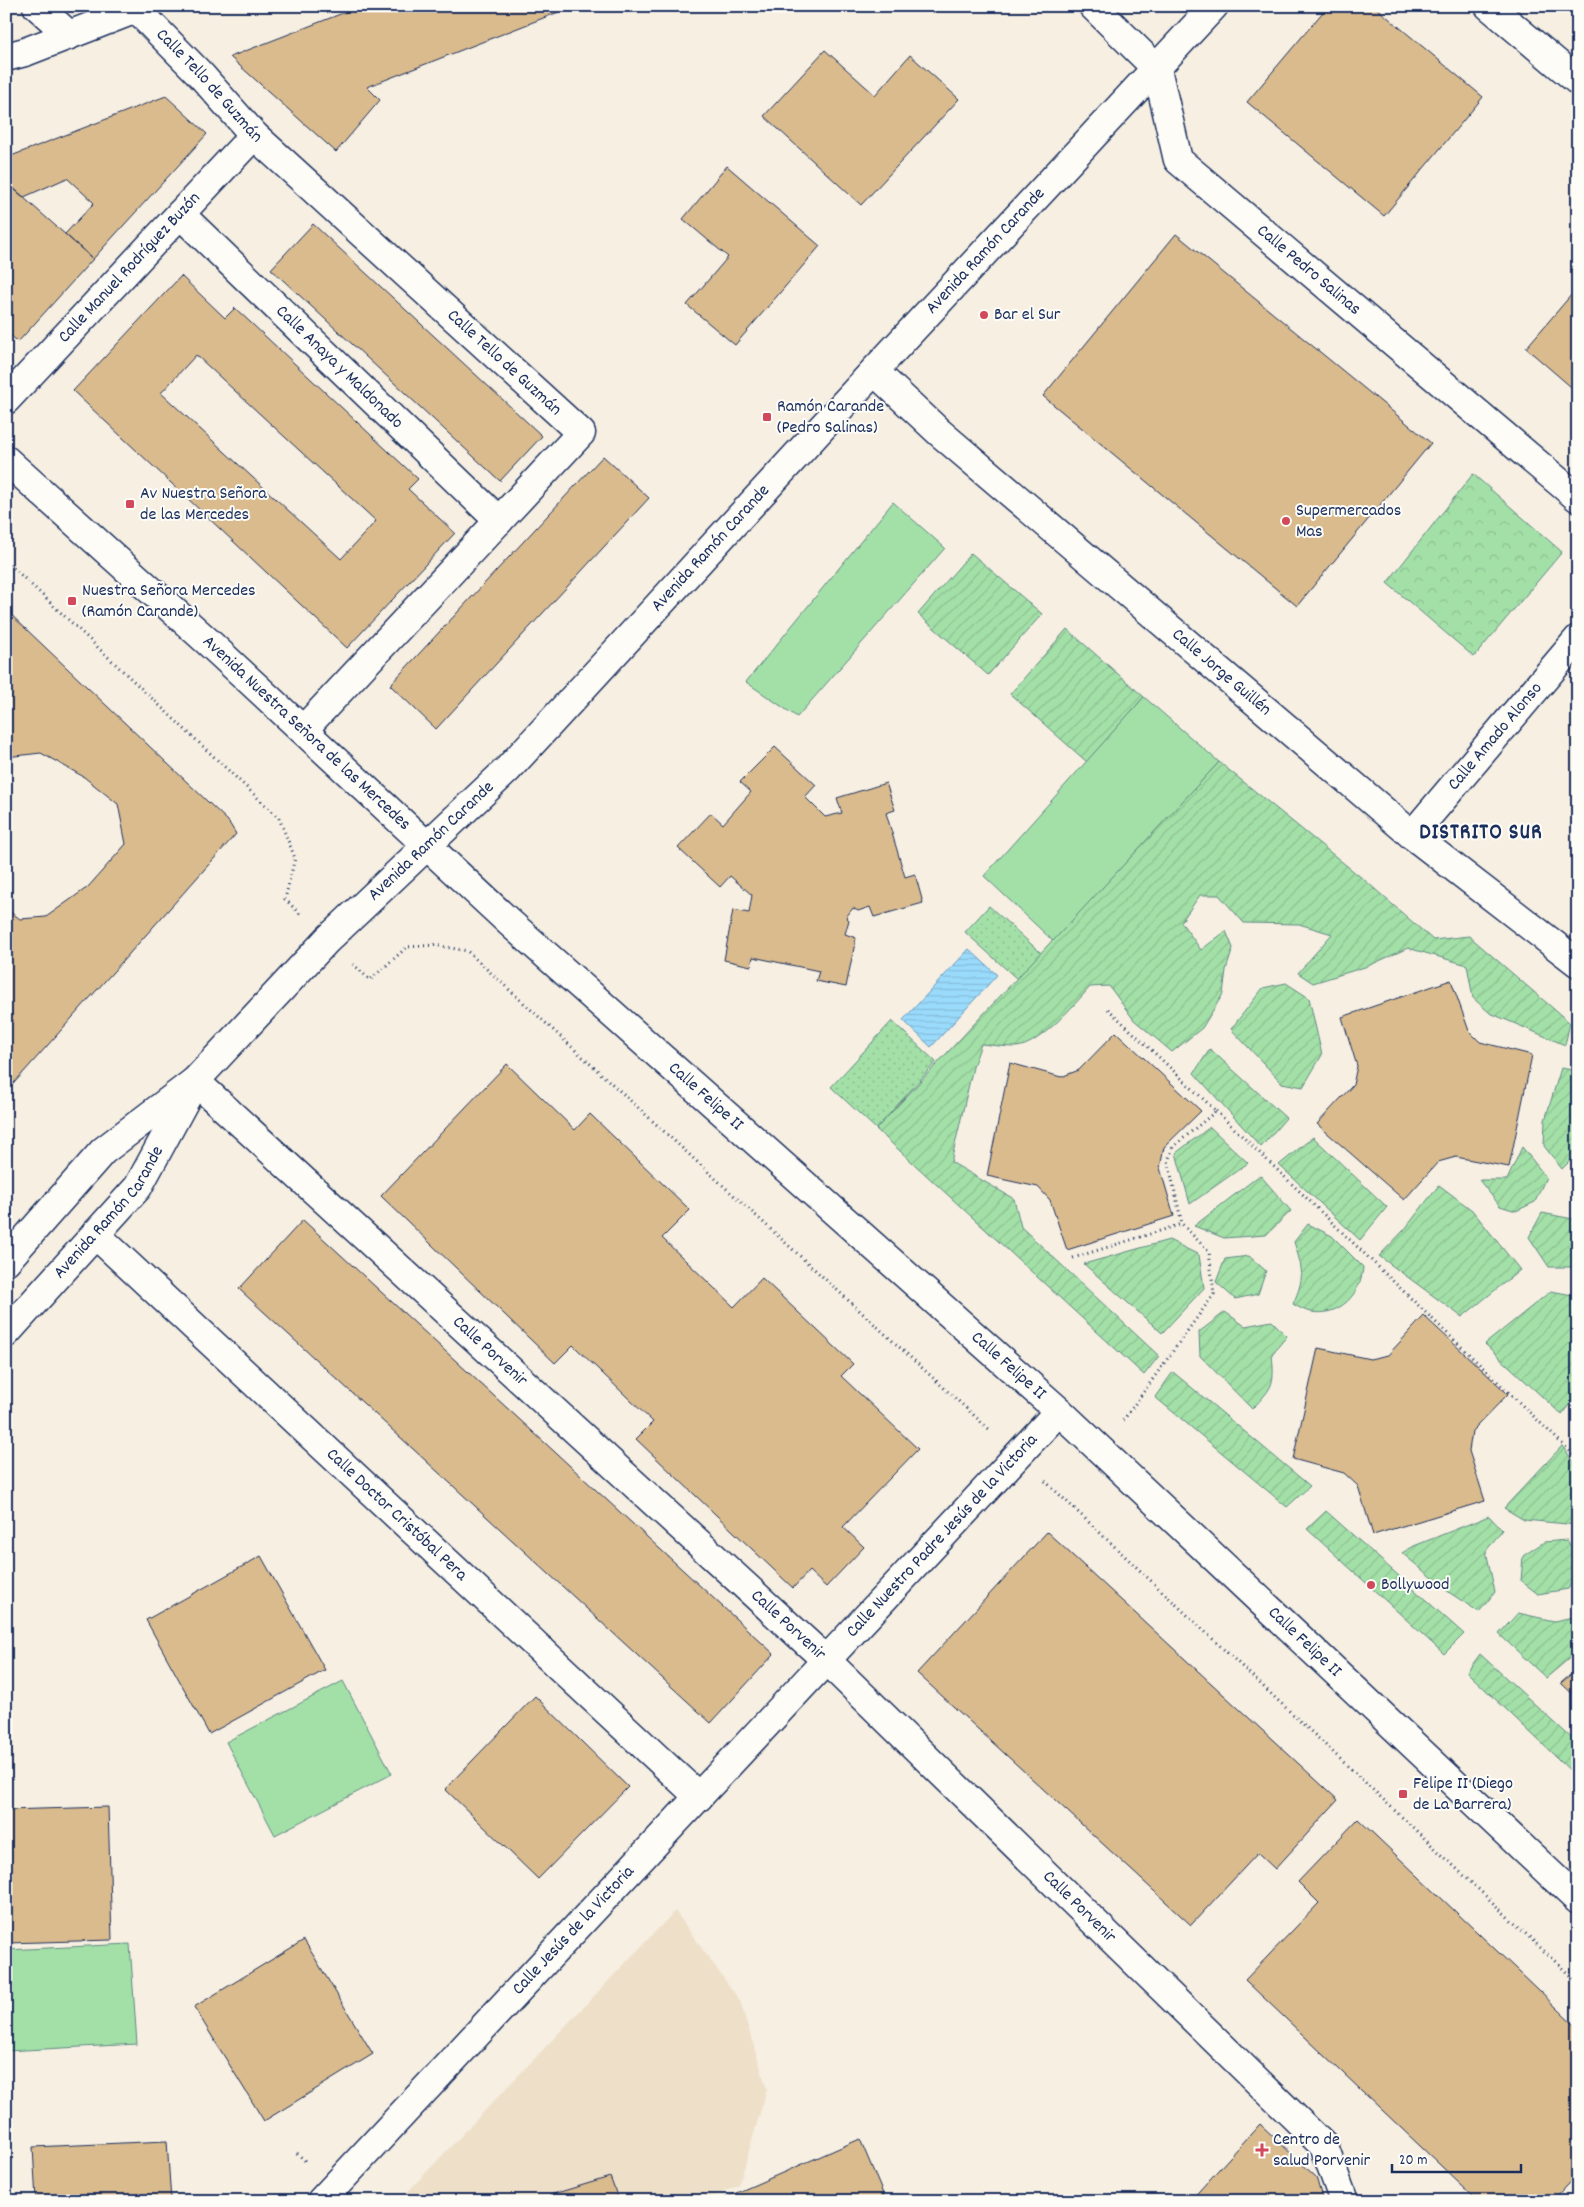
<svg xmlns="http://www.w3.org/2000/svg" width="1584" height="2207" viewBox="0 0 1584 2207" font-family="Dekko,sans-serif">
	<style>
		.built { fill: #eedfc8 }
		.grass { fill: url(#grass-dots); stroke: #5f8882 }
		.forest { fill: url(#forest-crowns); stroke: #5f8882 }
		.garden { fill: url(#garden-furrows); stroke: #5f8882 }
		.pitch { fill: #a3e0a7; stroke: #5f8882 }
		.water { fill: url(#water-rules); stroke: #6796bd }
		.building { fill: #dabb8d; stroke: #1b2f5e; fill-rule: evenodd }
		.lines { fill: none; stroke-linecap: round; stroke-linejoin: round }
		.street-casing { stroke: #1b2f5e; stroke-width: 31 }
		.secondary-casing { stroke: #1b2f5e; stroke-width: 31 }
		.primary-casing { stroke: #1b2f5e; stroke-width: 31 }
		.path { stroke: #1b2f5e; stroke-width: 3; stroke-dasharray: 1 4; stroke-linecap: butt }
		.street { stroke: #fdfcf7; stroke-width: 28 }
		.secondary { stroke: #fdfcf7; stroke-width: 28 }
		.primary { stroke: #fdfcf7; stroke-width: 28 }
		.poi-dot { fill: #d1495b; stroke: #fdfcf7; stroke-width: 2 }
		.labels { text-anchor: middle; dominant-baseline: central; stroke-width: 4; stroke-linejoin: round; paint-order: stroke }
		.street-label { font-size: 18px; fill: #1b2f5e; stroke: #fdfcf7 }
		.poi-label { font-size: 18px; fill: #1b2f5e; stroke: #fdfcf7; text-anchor: start }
		.district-label { font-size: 22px; font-weight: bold; letter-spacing: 1px; fill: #1b2f5e; stroke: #fdfcf7 }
	</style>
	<defs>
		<pattern id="grass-dots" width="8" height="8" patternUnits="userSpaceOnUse" patternTransform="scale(1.25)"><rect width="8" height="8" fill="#a3e0a7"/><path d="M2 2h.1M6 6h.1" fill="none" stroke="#8cc092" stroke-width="1.8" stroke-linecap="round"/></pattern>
		<pattern id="forest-crowns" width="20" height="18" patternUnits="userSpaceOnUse" patternTransform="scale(1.25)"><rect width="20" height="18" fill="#a3e0a7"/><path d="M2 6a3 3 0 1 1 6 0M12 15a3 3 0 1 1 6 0" fill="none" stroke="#8cc092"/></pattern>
		<pattern id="garden-furrows" width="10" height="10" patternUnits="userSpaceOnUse" patternTransform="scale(1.25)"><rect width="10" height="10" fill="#a3e0a7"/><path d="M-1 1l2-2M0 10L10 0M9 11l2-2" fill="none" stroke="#8cc092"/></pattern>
		<pattern id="water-rules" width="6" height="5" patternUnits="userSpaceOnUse" patternTransform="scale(1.25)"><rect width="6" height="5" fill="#9adbfc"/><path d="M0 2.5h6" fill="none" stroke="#84bcda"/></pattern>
	</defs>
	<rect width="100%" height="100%" fill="#f6efe2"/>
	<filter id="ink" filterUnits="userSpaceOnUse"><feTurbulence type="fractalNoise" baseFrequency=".02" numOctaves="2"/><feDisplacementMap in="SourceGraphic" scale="10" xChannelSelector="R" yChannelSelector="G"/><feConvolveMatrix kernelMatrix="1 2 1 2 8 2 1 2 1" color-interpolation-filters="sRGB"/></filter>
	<g filter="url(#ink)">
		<path class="built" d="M675,1911L740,2001L767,2089L739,2185L702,2201H399Z"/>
		<path class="grass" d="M989,906L1041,953L1017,979L965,932Z
			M892,1021L936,1062L876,1129L831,1087Z"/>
		<path class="forest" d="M1473,474L1562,552L1474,657L1387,583Z"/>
		<path class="garden" d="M971,553L1042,614L988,675L918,614Z
			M1067,629L1144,697L1087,762L1010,694Z
			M1219,762L1368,883L1433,940L1469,936L1570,1023L1565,1045L1490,1013L1473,998L1467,965L1408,948L1368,966L1313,983L1298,973L1332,934L1299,924L1244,923L1219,895H1200L1181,922L1201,950L1226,931L1233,948L1226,970L1223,994L1202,1028L1172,1052L1134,1020L1109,986L1090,987C1075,1004 1039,1046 1016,1047C1004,1047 992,1045 981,1044L973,1067L951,1162L1014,1199L1021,1227L1159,1356L1144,1375L876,1129Z
			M1286,983L1309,998L1322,1055L1303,1087L1282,1083L1231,1029L1263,988Z
			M1210,1049L1286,1118L1261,1147L1194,1073Z
			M1561,1068L1578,1071V1153L1562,1169L1544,1146L1545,1120Z
			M1210,1127L1248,1163L1190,1204L1176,1153Z
			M1313,1137L1387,1207L1360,1240L1279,1165Z
			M1522,1147L1546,1177L1535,1202L1516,1211L1500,1206L1479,1180H1507Z
			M1260,1175L1291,1211L1266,1235L1224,1238L1194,1226Z
			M1439,1185L1472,1210L1520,1270L1462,1317L1379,1256L1405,1229Z
			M1542,1213L1578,1220V1267H1549L1529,1237Z
			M1308,1224L1332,1236L1363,1267C1361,1294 1340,1317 1311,1312C1305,1311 1298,1307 1293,1304C1305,1277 1303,1270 1294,1242Z
			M1169,1240L1199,1255L1204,1288L1162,1333L1084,1264Z
			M1249,1256L1266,1271L1258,1294L1235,1299L1216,1282L1225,1259Z
			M1551,1291L1578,1296V1395L1562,1415L1485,1344Z
			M1225,1312L1245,1326L1272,1321L1287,1336L1272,1354C1275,1385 1273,1387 1252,1409L1200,1356L1199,1332Z
			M1173,1372L1310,1486L1287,1507L1155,1397Z
			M1562,1446L1578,1467V1525L1524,1520L1504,1508Z
			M1326,1511L1464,1634L1444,1654L1307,1529Z
			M1489,1516L1502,1530L1486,1551L1495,1592L1479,1612L1450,1593L1402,1553L1414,1546Z
			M1567,1540C1581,1561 1581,1568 1568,1589L1538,1594L1521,1581L1523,1556L1544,1542Z
			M1518,1613L1554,1621L1578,1616V1651L1546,1678L1499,1634Z
			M1480,1654L1578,1744V1778L1467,1672Z"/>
		<path class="pitch" d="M893,502L945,548L797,717L746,682Z
			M1144,697L1219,762L1053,941L984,876Z
			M343,1681L392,1774L275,1835L226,1742Z
			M130,1944L137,2044L6,2051V1950Z"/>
		<path class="water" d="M969,949L997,975L931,1047L903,1020Z"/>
		<path class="building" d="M361,6H574L367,87L380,100L336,152L230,57Z
			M1328,6H1374L1483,97L1384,216L1247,102Z
			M825,50L875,95L910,55L959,99L861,205L764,116Z
			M166,96L207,134L93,259L65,234L94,203L67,178L24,197L6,182V158Z
			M727,166L820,246L735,345L687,305L728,257L683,219Z
			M6,182L93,259L18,342L6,331Z
			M313,224L542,436L500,481L271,269Z
			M1176,234L1431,443L1297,606L1043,396Z
			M181,276L225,318L235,308L418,479L408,489L455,533L347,648L73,391ZM196,355L376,521L341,559L161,393Z
			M1578,287V393L1526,348Z
			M603,456L649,498L436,729L390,685Z
			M6,610L228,821L236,834L6,1092V909L20,919L46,917L88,887L126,844L118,804L84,777L41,753L6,757Z
			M775,747L816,785L805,797L825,817L842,813L837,798L886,783L895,810L886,813L905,877L915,874L923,903L874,917L870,907L858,911L853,908L846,917L849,920L845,934L856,938L846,987L816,981L819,971L753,957L751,966L724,960L733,910L749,913L752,895L730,876L720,887L678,848L711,813L723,824L751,792L740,782Z
			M1451,980L1469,1031L1480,1042L1532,1055L1509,1167L1456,1157L1438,1162L1404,1200L1317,1124L1353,1085L1357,1066L1342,1017Z
			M1116,1032L1201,1111L1164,1147L1160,1168L1174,1216L1067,1250L1050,1200L1038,1187L987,1176L1010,1063L1061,1077L1079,1070Z
			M507,1064L575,1130L590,1114L690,1210L662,1238L734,1307L762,1278L853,1364L841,1376L918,1449L843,1527L864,1547L826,1587L809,1571L793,1588L636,1439L653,1422L573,1345L555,1363L381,1196Z
			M303,1220L774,1654L711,1723L239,1289Z
			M1424,1316L1508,1394L1472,1431L1469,1451L1485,1501L1373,1535L1358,1486L1344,1473L1293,1459L1318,1348L1370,1359L1388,1355Z
			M1047,1532L1338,1800L1275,1869L1258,1853L1191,1925L917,1673Z
			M261,1556L325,1670L209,1734L146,1620Z
			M1578,1668V1699L1561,1683Z
			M535,1696L628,1787L538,1879L445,1789Z
			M108,1807L112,1940L6,1943V1810Z
			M1358,1819L1578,2028V2173L1552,2201H1478L1245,1980L1319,1903L1298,1882Z
			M304,1940L373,2054L264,2121L194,2007Z
			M1260,2124L1316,2177L1323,2201H1190Z
			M860,2139L886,2201H718Z
			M167,2141L171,2201H36L33,2147Z
			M610,2177L619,2201H552L550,2195Z"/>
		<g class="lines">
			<g class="street-casing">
				<g id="street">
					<path d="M37,6L69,35"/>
					<path id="s1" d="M1093,6L1157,69L1178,160L1578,498"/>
					<path d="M1489,6L1578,81"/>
					<path id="s2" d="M136,9L200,74L254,135L581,433L303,730"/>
					<path id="s3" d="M180,214L499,521"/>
					<path id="s4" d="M874,371L939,432L1412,835L1578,963"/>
					<path id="s5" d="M6,400L254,135"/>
					<path id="s6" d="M1412,835L1578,639"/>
					<path id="s7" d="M195,1081L826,1660L1324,2146L1344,2201"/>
					<path id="s8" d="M95,1234L699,1797"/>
					<path id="s9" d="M321,2201L1059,1411"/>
				</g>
			</g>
			<g class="secondary-casing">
				<g id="secondary">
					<path id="s10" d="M6,460L207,641L509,922L1059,1411L1578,1900"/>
				</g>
			</g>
			<g class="primary-casing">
				<g id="primary">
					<path d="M6,57L25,52L144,6"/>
					<path id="s11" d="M6,1261L103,1151L195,1081L327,940L508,769L874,371L1214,6"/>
					<path id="s12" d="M6,1333L138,1187L191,1089"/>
				</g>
			</g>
			<path class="path" d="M6,561L279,818L295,858L285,899L301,915
				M353,964L370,980L407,947L435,945L467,951L991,1431
				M1108,1009L1216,1111L1173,1147L1168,1161L1182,1224
				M1216,1111L1578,1459
				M1073,1258L1182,1224L1209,1252L1214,1294L1122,1422
				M1045,1481L1578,1983
				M297,2153L307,2163"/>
			<use href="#street" class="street"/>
			<use href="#secondary" class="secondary"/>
			<use href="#primary" class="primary"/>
		</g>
	</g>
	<g class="poi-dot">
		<circle cx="984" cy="315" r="5"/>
		<rect x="762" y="412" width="10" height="10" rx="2.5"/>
		<rect x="125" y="499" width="10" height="10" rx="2.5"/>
		<circle cx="1286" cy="521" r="5"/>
		<rect x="67" y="596" width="10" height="10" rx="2.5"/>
		<circle cx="1371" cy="1585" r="5"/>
		<rect x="1398" y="1789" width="10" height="10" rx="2.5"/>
		<path d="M1259.5 2142.5h5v5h5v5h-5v5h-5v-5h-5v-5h5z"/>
	</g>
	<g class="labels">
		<g class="street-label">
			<text stroke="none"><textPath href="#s2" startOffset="106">Calle Tello de Guzmán</textPath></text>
			<text stroke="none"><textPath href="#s11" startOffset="1409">Avenida Ramón Carande</textPath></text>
			<text stroke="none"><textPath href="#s5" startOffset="181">Calle Manuel Rodríguez Buzón</textPath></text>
			<text stroke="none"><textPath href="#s1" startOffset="354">Calle Pedro Salinas</textPath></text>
			<text stroke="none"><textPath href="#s2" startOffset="511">Calle Tello de Guzmán</textPath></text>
			<text stroke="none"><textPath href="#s3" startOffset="221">Calle Anaya y Maldonado</textPath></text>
			<text stroke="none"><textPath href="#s11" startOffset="1004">Avenida Ramón Carande</textPath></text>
			<text stroke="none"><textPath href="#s4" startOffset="460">Calle Jorge Guillén</textPath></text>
			<text stroke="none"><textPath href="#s10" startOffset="406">Avenida Nuestra Señora de las Mercedes</textPath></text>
			<text stroke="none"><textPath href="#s6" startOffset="129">Calle Amado Alonso</textPath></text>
			<text stroke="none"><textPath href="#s11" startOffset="599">Avenida Ramón Carande</textPath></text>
			<text stroke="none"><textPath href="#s10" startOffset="946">Calle Felipe II</textPath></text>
			<text stroke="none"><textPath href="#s12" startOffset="159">Avenida Ramón Carande</textPath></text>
			<text stroke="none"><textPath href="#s7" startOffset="400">Calle Porvenir</textPath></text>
			<text stroke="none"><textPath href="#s10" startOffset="1351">Calle Felipe II</textPath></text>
			<text stroke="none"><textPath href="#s8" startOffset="412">Calle Doctor Cristóbal Pera</textPath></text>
			<text stroke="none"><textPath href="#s9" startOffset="910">Calle Nuestro Padre Jesús de la Victoria</textPath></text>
			<text stroke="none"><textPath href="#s7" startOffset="805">Calle Porvenir</textPath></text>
			<text stroke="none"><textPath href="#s10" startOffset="1756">Calle Felipe II</textPath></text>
			<text stroke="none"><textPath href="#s7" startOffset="1210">Calle Porvenir</textPath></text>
			<text stroke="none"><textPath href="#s9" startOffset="370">Calle Jesús de la Victoria</textPath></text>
		</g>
		<g class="poi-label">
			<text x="994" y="315">Bar el Sur</text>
			<text x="777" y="407">Ramón Carande<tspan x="777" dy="21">(Pedro Salinas)</tspan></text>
			<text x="140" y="494">Av Nuestra Señora<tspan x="140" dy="21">de las Mercedes</tspan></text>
			<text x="1296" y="511">Supermercados<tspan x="1296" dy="21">Mas</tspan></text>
			<text x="82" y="591">Nuestra Señora Mercedes<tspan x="82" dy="21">(Ramón Carande)</tspan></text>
			<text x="1381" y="1585">Bollywood</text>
			<text x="1413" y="1784">Felipe II (Diego<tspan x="1413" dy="21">de La Barrera)</tspan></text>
			<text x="1273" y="2140">Centro de<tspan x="1273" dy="21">salud Porvenir</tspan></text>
		</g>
		<g class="district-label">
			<text x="1481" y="833">DISTRITO SUR</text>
		</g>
	</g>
	<rect width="1584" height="2207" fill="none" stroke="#fdfcf7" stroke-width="25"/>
	<rect x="12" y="12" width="1559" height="2182" fill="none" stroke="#1b2f5e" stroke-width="2" filter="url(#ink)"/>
	<path d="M1392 2164v8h129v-8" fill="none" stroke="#1b2f5e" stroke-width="2.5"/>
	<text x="1399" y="2164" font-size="15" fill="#1b2f5e" stroke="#fdfcf7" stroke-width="4" paint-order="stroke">20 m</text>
</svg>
